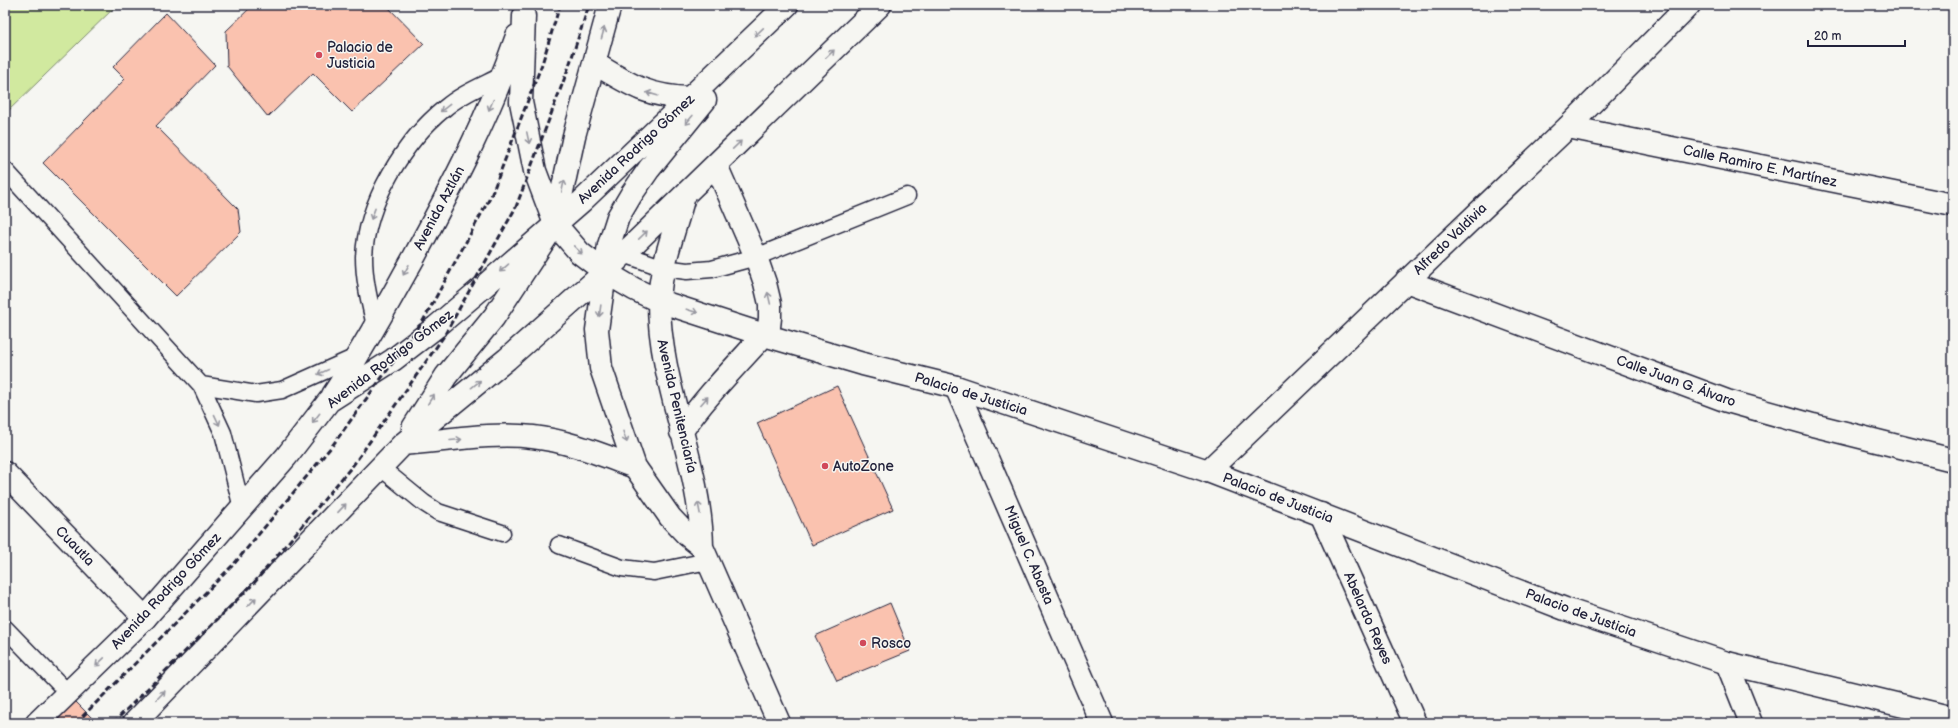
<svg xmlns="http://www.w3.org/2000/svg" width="1958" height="728" viewBox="0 0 1958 728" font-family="'Balsamiq Sans',sans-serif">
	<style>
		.green { fill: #d1e99f; stroke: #7a866d }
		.building { fill: #fac2af; stroke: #22223b }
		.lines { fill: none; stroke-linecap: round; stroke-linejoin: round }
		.lane-casing { stroke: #22223b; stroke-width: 19 }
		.street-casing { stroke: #22223b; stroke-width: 25 }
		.secondary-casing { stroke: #22223b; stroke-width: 25 }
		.lane { stroke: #f6f6f2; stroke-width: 16 }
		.street { stroke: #f6f6f2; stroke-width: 22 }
		.secondary { stroke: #f6f6f2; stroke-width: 22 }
		.rail { stroke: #22223b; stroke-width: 3; stroke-dasharray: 6 3; stroke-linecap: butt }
		.oneway { stroke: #9797a0 }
		.poi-dot { fill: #d1495b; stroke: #f6f6f2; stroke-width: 1.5 }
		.labels { text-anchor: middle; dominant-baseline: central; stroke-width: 3; stroke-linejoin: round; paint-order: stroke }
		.poi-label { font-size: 14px; fill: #22223b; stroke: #f6f6f2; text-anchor: start }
		.street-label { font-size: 14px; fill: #22223b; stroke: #f6f6f2 }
	</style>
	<rect width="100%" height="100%" fill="#f6f6f2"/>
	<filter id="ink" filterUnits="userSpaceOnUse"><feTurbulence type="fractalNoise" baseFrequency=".025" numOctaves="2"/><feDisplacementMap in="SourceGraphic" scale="8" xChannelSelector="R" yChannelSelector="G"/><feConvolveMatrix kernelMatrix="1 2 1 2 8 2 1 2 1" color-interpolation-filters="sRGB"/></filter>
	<g filter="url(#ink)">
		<path class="green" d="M5,5H117L5,114Z"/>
		<path class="building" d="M253,5H386L424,44L352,112L313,73L268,117L227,66L226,31Z
			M166,13L215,65L156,126L238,209L241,232L176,296L43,163L125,79L113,67Z
			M837,386L893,509L812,545L757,423Z
			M890,603L910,651L837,681L815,636Z
			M72,698L97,723H46Z"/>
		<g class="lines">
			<g class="lane-casing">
				<path id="lane" d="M5,170L201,385L223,433L242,508
					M624,254L664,268L687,271L712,269L756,257L907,196
					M375,326C370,303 364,281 364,257C366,203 404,141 445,108C461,94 484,85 503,75
					M201,385L256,394L282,390L358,356
					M380,467L424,503L438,512L502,533
					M559,545L622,568L654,572L708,561
					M5,628L68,693"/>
			</g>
			<g class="street-casing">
				<path id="street" d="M1568,127L1953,205
					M1406,281L1727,401L1813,425L1953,460
					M956,387L1102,723
					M1208,471L1568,127L1689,5
					M5,473L145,618
					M1321,514L1415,723
					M1727,663L1751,723"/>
			</g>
			<g class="secondary-casing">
				<path id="secondary" d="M524,16L521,102L535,171L555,224L580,253L605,272L634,289L659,301L764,335L863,364L956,387L1208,471L1565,609L1727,663L1953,718
					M594,63C630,85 648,97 691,98
					M684,196C675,230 660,267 659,302C659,386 701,463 702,547L779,723
					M333,395C362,351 387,305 413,259C452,187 490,114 517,36
					M413,428L446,376L494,317L555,224L574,136L610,5
					M681,432C705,397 735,367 764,335L769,327L770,318V304L765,283L756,257L716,165
					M403,444C445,441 492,432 533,437C569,441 602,455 635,467
					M702,547L687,535L670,517L635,467L601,368L597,330L609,245L618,217L631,195L649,169L705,100
					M37,723L145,618L286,457L329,401L393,360L436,327L482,288L582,201L787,5
					M134,723L403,444L507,359L605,272L880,5"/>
			</g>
			<use href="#lane" class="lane"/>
			<use href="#street" class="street"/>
			<use href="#secondary" class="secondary"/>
			<path class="rail" d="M76,723L234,564L332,446L423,321L491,196L542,64L560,5
				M113,723L254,583L354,464L444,336L516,207L568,69L589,5"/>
		</g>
		<defs><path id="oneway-shaft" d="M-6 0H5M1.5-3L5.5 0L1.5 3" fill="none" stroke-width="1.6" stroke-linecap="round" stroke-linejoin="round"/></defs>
		<g class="oneway">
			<use href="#oneway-shaft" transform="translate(759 32) rotate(136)"/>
			<use href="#oneway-shaft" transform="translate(603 33) rotate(-74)"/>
			<use href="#oneway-shaft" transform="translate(830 54) rotate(-44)"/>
			<use href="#oneway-shaft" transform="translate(652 94) rotate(-164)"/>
			<use href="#oneway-shaft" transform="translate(491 105) rotate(113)"/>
			<use href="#oneway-shaft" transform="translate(445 108) rotate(142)"/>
			<use href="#oneway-shaft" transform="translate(689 120) rotate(130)"/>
			<use href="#oneway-shaft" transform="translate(528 138) rotate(78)"/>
			<use href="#oneway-shaft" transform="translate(737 145) rotate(-44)"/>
			<use href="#oneway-shaft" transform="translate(563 186) rotate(-78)"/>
			<use href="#oneway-shaft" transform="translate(373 214) rotate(110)"/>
			<use href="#oneway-shaft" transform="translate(643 235) rotate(-44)"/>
			<use href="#oneway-shaft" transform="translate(578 250) rotate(44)"/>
			<use href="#oneway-shaft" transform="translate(504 268) rotate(139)"/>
			<use href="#oneway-shaft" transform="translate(406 270) rotate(119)"/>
			<use href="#oneway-shaft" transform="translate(769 298) rotate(-103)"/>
			<use href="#oneway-shaft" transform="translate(600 311) rotate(98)"/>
			<use href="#oneway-shaft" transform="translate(692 311) rotate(18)"/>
			<use href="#oneway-shaft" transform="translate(323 372) rotate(156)"/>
			<use href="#oneway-shaft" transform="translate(476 384) rotate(-39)"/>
			<use href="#oneway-shaft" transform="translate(431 399) rotate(-57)"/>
			<use href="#oneway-shaft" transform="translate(704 401) rotate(-48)"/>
			<use href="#oneway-shaft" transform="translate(316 418) rotate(128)"/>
			<use href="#oneway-shaft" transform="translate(217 420) rotate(65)"/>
			<use href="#oneway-shaft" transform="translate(625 437) rotate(71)"/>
			<use href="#oneway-shaft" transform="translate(456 440) rotate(-5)"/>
			<use href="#oneway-shaft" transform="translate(342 508) rotate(-47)"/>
			<use href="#oneway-shaft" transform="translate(699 508) rotate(-101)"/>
			<use href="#oneway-shaft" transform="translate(252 602) rotate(-46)"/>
			<use href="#oneway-shaft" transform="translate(100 662) rotate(136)"/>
			<use href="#oneway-shaft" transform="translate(161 695) rotate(-46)"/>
		</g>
	</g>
	<g class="poi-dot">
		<circle cx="319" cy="55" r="4"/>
		<circle cx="825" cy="466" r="4"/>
		<circle cx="863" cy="643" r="4"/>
	</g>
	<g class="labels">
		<g class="poi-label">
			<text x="327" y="47">Palacio de<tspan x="327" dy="16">Justicia</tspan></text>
			<text x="833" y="466">AutoZone</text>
			<text x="871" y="643">Rosco</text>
		</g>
		<g class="street-label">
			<text transform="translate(636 149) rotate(-43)">Avenida Rodrigo Gómez</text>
			<text transform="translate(1760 166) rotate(12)">Calle Ramiro E. Martínez</text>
			<text transform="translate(439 208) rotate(-62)">Avenida Aztlán</text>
			<text transform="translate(1450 239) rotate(-44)">Alfredo Valdivia</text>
			<text transform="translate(390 359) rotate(-37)">Avenida Rodrigo Gómez</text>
			<text transform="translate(1676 381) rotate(20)">Calle Juan G. Álvaro</text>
			<text transform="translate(971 394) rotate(17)">Palacio de Justicia</text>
			<text transform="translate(677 406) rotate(77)">Avenida Penitenciaría</text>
			<text transform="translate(1278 498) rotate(21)">Palacio de Justicia</text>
			<text transform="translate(75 546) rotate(46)">Cuautla</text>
			<text transform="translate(1029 555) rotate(67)">Miguel C. Abasta</text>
			<text transform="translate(166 591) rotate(-47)">Avenida Rodrigo Gómez</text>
			<text transform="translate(1581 613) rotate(20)">Palacio de Justicia</text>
			<text transform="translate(1368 618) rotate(66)">Abelardo Reyes</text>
		</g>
	</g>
	<rect width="1958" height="728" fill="none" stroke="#f6f6f2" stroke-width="20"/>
	<rect x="10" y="10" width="1938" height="708" fill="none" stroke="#22223b" stroke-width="1.5" filter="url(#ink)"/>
	<path d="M1808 40v6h97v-6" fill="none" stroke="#22223b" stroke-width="2"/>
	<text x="1814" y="40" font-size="12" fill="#22223b" stroke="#f6f6f2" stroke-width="3" paint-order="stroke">20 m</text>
</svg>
